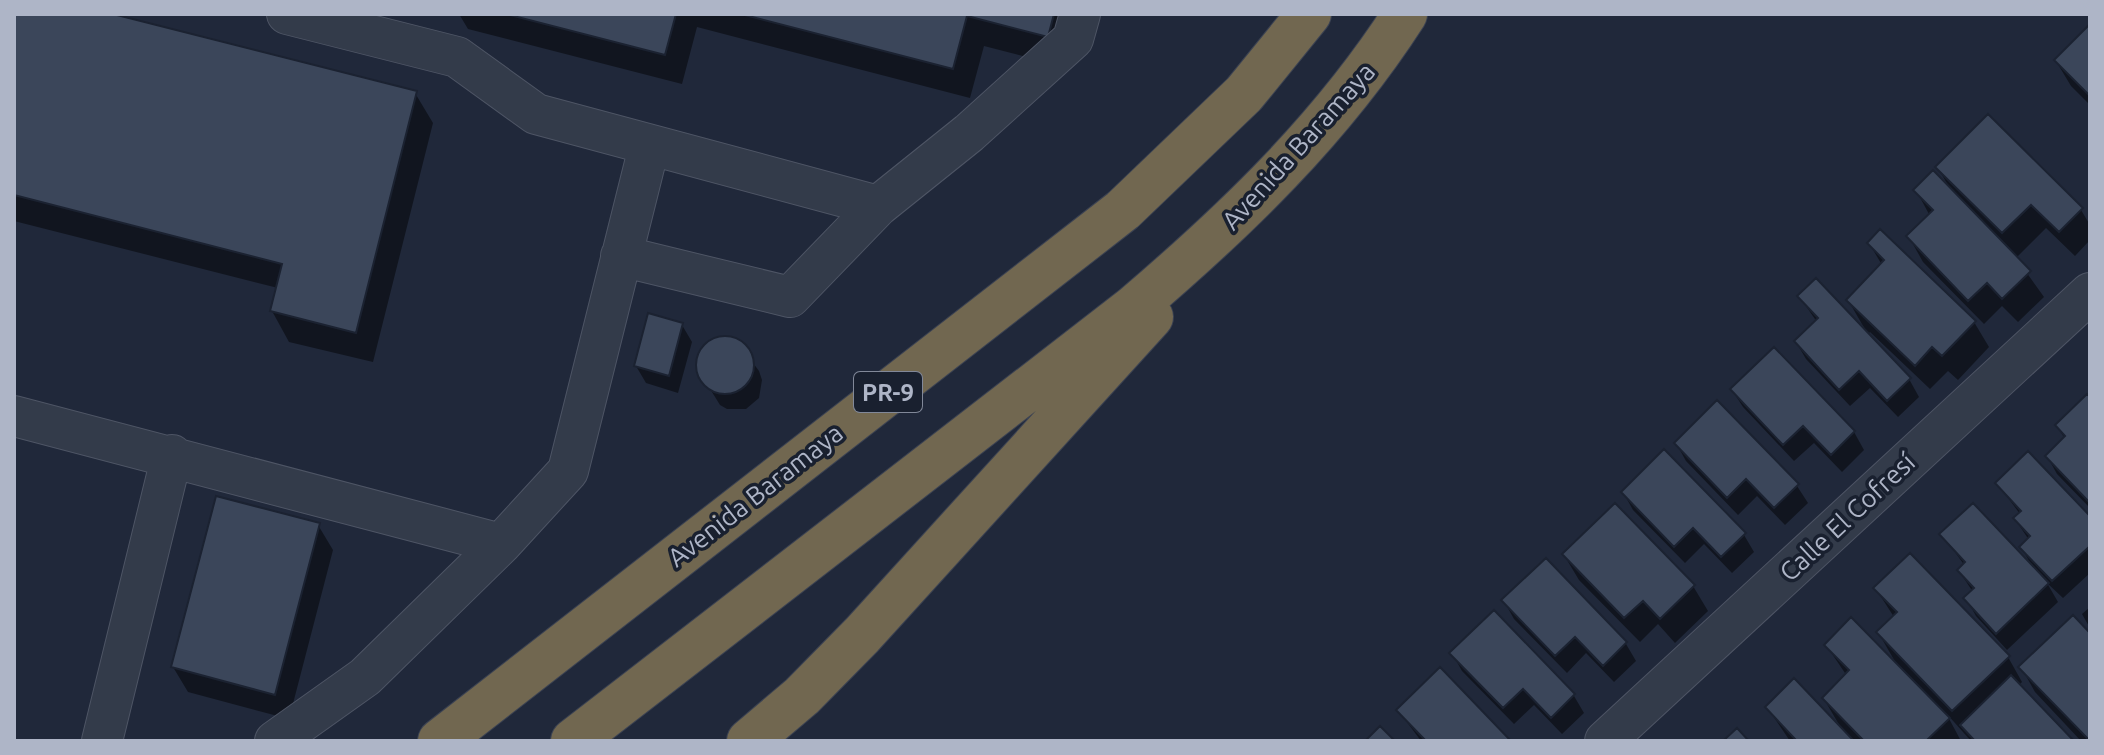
<svg xmlns="http://www.w3.org/2000/svg" width="2104" height="755" viewBox="0 0 2104 755" font-family="Ubuntu,sans-serif">
	<style>
		.shadow { fill: #0007 }
		.building { fill: #3b465a; stroke: #1b2231; stroke-width: 2 }
		.lines { fill: none; stroke-linecap: round; stroke-linejoin: round }
		.minor-casing { stroke: #4e5565; stroke-width: 42 }
		.highway-casing { stroke: #3b4252; stroke-width: 46 }
		.minor { stroke: #333b4a; stroke-width: 40 }
		.highway { stroke: #716750; stroke-width: 44 }
		.labels { text-anchor: middle; dominant-baseline: central; stroke-width: 7; stroke-linejoin: round; paint-order: stroke }
		.shield { fill: #19202f; stroke: #818899; stroke-width: 2 }
		.shield-label { font-size: 24px; font-weight: bold; fill: #aeb5c7 }
		.street-label { font-size: 26px; fill: #aeb5c7; stroke: #19202f }
	</style>
	<rect width="100%" height="100%" fill="#20283a"/>
	<path class="shadow" d="M14,14H105L415,93L433,123L373,362L289,342L272,311L278,288L14,221Z
		M459,14H1078L1065,67L984,46L970,98L697,27L682,84L468,29Z
		M2090,27V105L2071,86L2056,61Z
		M1988,117L2081,210L2090,225V240L2075,256L2046,228L2016,258L2044,297L2018,322L2002,306L1984,324L1923,262L1909,237L1930,216L1916,190L1949,187L1938,168Z
		M1869,243L1974,322L1989,347L1958,380L1948,371L1930,389L1870,332L1867,335L1909,379L1919,397L1898,417L1870,388L1850,406L1806,359L1796,342L1817,322L1799,296L1866,331L1848,300L1882,265Z
		M682,325L692,342L678,393L646,383L636,366Z
		M719,339L736,340L759,371L762,380L759,398L746,409H727L720,405L699,371L704,347Z
		M1732,390L1854,432L1864,450L1842,472L1814,443L1794,461L1743,407Z
		M2090,400V508L2057,474L2047,456L2065,439L2057,426Z
		M1717,403L1797,486L1808,503L1785,525L1757,496L1738,515L1686,461L1676,443Z
		M1997,483L2090,519V573L2063,598L2047,583L2058,602L2007,650L1976,616L1966,598L1973,592L1959,571L1965,566L1942,534L2032,566L2021,547L2029,540L2015,519L2020,514Z
		M1623,492L1744,535L1754,552L1732,573L1704,544L1685,563L1633,510Z
		M318,525L333,550L289,719L188,692L173,667Z
		M1564,555L1693,586L1708,611L1675,643L1658,624L1640,642L1579,580Z
		M1546,561L1626,644L1636,661L1614,682L1586,653L1567,673L1514,619L1504,601Z
		M1876,589L2008,657L2022,682L2018,686L2071,741H1971L1946,713L1961,741H1790L1767,707L1841,728L1824,699L1847,676L1826,645L1897,665L1878,632L1894,617Z
		M2090,607V628L2082,614Z
		M1494,613L1574,696L1584,713L1562,734L1534,705L1514,724L1462,671L1452,653Z
		M2090,636V741H2081L2035,692L2021,667Z
		M1398,710L1509,741H1421Z"/>
	<path class="building" d="M14,14H113L417,91L356,333L270,311L282,264L14,195Z
		M506,14H676L665,55Z
		M741,14H1054L1048,37L967,16L953,69Z
		M2090,24V96L2054,60Z
		M1988,114L2083,208L2059,232L2031,205L2002,233L1935,167Z
		M1933,170L2031,271L2002,299L1987,283L1968,301L1906,236L1933,210L1913,190Z
		M1880,229L1976,321L1942,356L1932,347L1915,366L1846,300L1884,260L1867,243Z
		M1816,278L1911,378L1887,401L1859,371L1839,390L1794,341L1818,318L1797,296Z
		M648,313L683,323L669,376L634,366Z
		M696 365a29 29 0 1 1 58 0a29 29 0 1 1-58 0Z
		M1774,347L1855,431L1831,455L1803,426L1783,445L1730,389Z
		M2087,394L2090,397V503L2045,456L2065,436L2055,425Z
		M1717,400L1799,484L1774,508L1746,479L1727,498L1674,443Z
		M1664,449L1746,533L1721,557L1693,528L1674,547L1621,492Z
		M2028,451L2090,516V546L2052,581L2019,547L2030,536L2013,518L2021,511L1995,483Z
		M216,496L320,523L275,695L171,667Z
		M1615,503L1695,585L1660,619L1643,601L1624,618L1562,554Z
		M1973,503L2049,583L1996,634L1963,598L1974,588L1957,570L1965,562L1939,534Z
		M1910,553L2010,656L1952,711L1876,632L1897,612L1873,588Z
		M1546,558L1627,642L1603,666L1575,637L1555,656L1501,600Z
		M1494,610L1575,694L1551,718L1523,689L1503,708L1449,653Z
		M2073,615L2090,633V741L2018,667Z
		M1851,617L1950,718L1926,741H1864L1822,698L1849,670L1824,645Z
		M1440,667L1511,741H1426L1396,710Z
		M2011,675L2074,741H1975L1960,725Z
		M1794,678L1854,741H1793L1795,739L1765,707Z
		M1380,726L1395,741H1365Z
		M1737,728L1749,741H1723Z"/>
	<g class="lines">
		<g class="minor-casing">
			<path id="minor" d="M287,14L457,57L536,114L878,206L790,297L621,256
				M878,206L969,133L1073,39L1080,14
				M14,416L501,544L365,677L275,741
				M501,544L568,471L649,147
				M102,741L172,455
				M1605,741L2090,293"/>
		</g>
		<g class="highway-casing">
			<path id="highway" d="M440,741L1123,210L1244,94L1309,14
				M573,741L1133,308C1236,220 1331,129 1405,14
				M749,741L802,696L862,635L1151,317"/>
		</g>
		<use href="#minor" class="minor"/>
		<use href="#highway" class="highway"/>
	</g>
	<g class="labels">
		<rect class="shield" x="854" y="372" width="68" height="40" rx="6"/>
		<g class="shield-label">
			<text x="888" y="392">PR-9</text>
		</g>
		<g class="street-label">
			<text transform="translate(1298 146) rotate(-48)">Avenida Baramaya</text>
			<text transform="translate(755 495) rotate(-38)">Avenida Baramaya</text>
			<text transform="translate(1847 517) rotate(-43)">Calle El Cofresí</text>
		</g>
	</g>
	<rect width="2104" height="755" fill="none" stroke="#aeb5c7" stroke-width="32"/>
</svg>
